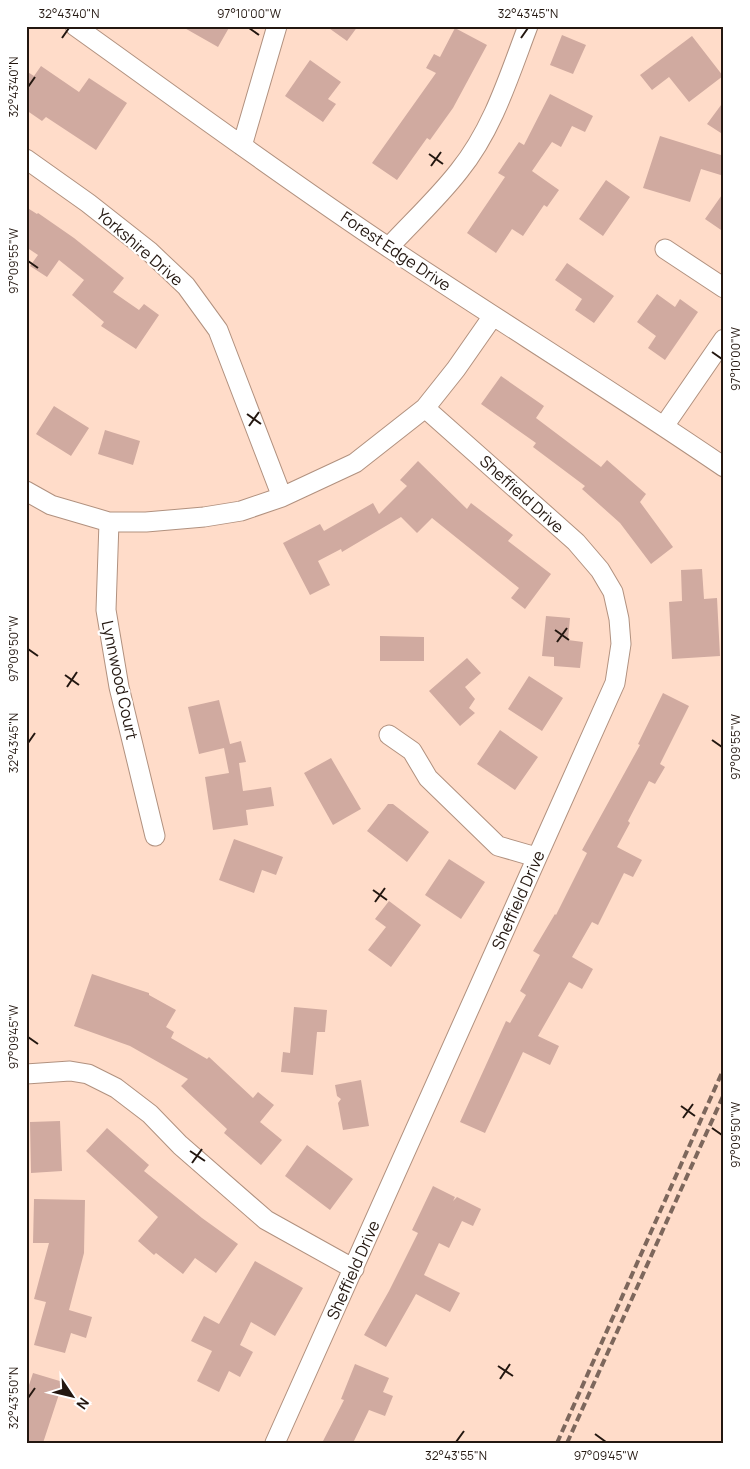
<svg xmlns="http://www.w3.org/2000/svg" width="750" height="1469" viewBox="0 0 750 1469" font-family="Manrope,sans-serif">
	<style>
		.building { fill: #d0aaa0 }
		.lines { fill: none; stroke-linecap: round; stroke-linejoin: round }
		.minor-casing { stroke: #b1917f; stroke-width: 21 }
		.minor { stroke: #fff; stroke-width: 19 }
		.rail { stroke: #7d675c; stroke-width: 4; stroke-dasharray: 8 4; stroke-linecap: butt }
		.ticks { fill: none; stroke: #231710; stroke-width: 2 }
		.labels { text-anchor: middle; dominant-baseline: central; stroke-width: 4.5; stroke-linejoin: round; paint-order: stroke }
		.street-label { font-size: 16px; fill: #231710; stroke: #fff }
		.neatline { fill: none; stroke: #231710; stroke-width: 2 }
		.ticks-label { font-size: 12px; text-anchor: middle; fill: #231710 }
	</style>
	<rect width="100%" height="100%" fill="#ffdcc9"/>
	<path class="building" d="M181,26H230L218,47Z
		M326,26H358L347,41Z
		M455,28L487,45L453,108L430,140L427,138L397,180L372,163L436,73L426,68L434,54L440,57Z
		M562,35L586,45L573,74L550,65Z
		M692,36L723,76L689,102L669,77L652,90L640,75Z
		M310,60L341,82L328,99L336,104L323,122L285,96Z
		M41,66L79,92L89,78L127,103L96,150L46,117L42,121L26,110V71L34,76Z
		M550,94L593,116L585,132L572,126L561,147L552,142L532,171L559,190L547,207L544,205L523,236L512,229L496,253L467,233L505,177L498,173L519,142L524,145Z
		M724,101V135L707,124Z
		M660,136L724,156V176L701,169L690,202L643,188Z
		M606,180L630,197L603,236L579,219Z
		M724,192V232L705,219Z
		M26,207L37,214L38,213L74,238L124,278L113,292L139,310L144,304L159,315L136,349L101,326L104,322L72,295L84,280L59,260L47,277L30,266L38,255L26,247Z
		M567,263L614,296L594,323L575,310L582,299L555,280Z
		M657,294L675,307L680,299L698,312L665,360L648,348L656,336L637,322Z
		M501,376L544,406L536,418L601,467L607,460L646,494L640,502L673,547L651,564L620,523L582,489L585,486L533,447L536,443L481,404Z
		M54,406L89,428L71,456L36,434Z
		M105,430L140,441L133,465L98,454Z
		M418,461L467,509L471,503L513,535L508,541L551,574L525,609L511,598L519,588L432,518L417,533L401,517L342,552L341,549L318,561L330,585L310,595L283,543L320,524L324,531L373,503L379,514L407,486L400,480Z
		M702,569L704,599L717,598L720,656L672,659L669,602L682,601L681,570Z
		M546,616L570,618L568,640L583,642L580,668L554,666V657L542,656Z
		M380,636L424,637V661H380Z
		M467,658L481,673L465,687L475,699L469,708L475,713L460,726L429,691Z
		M529,676L563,698L542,731L508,709Z
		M663,693L689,706L660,764L665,767L655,784L649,781L628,821L630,823L617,847L642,860L633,877L624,873L598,925L592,922L572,957L593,969L582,989L569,982L538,1036L559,1046L550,1065L523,1052L485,1133L460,1122L506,1021L510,1023L526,995L520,991L540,955L533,951L555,914L556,915L587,853L582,850L640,745L638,744Z
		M219,700L230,744L241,741L246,762L239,763L243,791L271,787L274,806L246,810L248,825L213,830L205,777L229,773L224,748L199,754L188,707Z
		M500,730L538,757L515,790L477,764Z
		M331,758L361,809L333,825L304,773Z
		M388,804H393L429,832L407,862L367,831Z
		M234,839L283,857L276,875L262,870L254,893L219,880Z
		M449,859L485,882L461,919L425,895Z
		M389,901L421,925L391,967L368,950L386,927L375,919Z
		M92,974L149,993V995L176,1010L166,1027L174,1032L171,1038L207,1059L209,1057L253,1098L258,1092L274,1105L260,1122L282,1140L261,1165L224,1133L227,1129L181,1086L188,1079L130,1046L74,1026Z
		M294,1007L327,1010L325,1032H317L313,1075L281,1072L283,1052L290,1053Z
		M361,1080L369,1126L343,1130L338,1103L341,1099L337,1096L335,1085Z
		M60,1121L62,1171L31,1173L30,1122Z
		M107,1128L149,1165L144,1171L202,1218L238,1244L216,1273L195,1258L183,1274L156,1253L154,1255L138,1241L158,1217L86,1151Z
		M307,1145L353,1179L330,1210L285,1176Z
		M433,1186L455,1197L453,1201L457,1197L481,1209L473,1226L462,1221L449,1248L439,1243L424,1275L460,1293L450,1312L416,1294L386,1347L364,1335L389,1291L418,1233L412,1230Z
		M34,1199L85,1200L84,1253L69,1310L92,1317L86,1338L71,1333L65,1353L34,1345L46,1302L34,1299L49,1243H33Z
		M255,1261L303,1288L275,1336L251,1322L240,1345L253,1352L240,1377L229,1371L219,1392L197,1381L212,1351L191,1341L204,1316L219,1324Z
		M355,1364L389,1378L383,1392L393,1396L385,1416L369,1410L353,1443H322L344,1400L341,1399Z
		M33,1373L63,1382L43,1443H26V1394Z"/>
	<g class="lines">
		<g class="minor-casing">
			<path id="minor" d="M75,26C180,101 284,178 391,249C501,322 614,392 724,467
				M242,146L277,26
				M26,159L88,203L149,251L186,286L218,330L282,497
				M389,247C412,222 438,198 459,171C493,129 509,76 528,26
				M665,249L724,288
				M664,426L724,339
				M26,491L51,505L109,522H146L204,517L241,511L282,497L355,463L425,408L456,369L493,316
				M109,522L106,610L119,687L155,836
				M389,735L412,751L428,778L498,846L536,857
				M26,1074L70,1071L88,1074L116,1088L150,1114L180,1145L266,1220L354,1269
				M275,1443L615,683L621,644L619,619L613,592L600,570L576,542L425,408"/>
		</g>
		<use href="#minor" class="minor"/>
		<path class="rail" d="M557,1443L724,1068
			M567,1443L724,1094"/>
	</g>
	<path class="ticks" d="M249,28L259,35M62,38L69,28M521,38L528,28M28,87L35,77M429,154L443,164M431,166L441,152M28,261L38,268M712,352L722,359M247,414L261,424M249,426L259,412M555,630L569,640M557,642L567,628M28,649L38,656M65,675L79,685M67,687L77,672M712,740L722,747M28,743L35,733M373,890L387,900M375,902L385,888M28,1037L38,1044M681,1106L695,1116M683,1118L693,1104M712,1128L722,1135M190,1151L205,1161M192,1163L202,1149M498,1366L513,1376M500,1379L510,1364M28,1398L35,1388M595,1434L606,1442M456,1442L464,1431"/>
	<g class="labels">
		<g class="street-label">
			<text transform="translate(140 247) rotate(41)">Yorkshire Drive</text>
			<text transform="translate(396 251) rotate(34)">Forest Edge Drive</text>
			<text transform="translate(522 494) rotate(42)">Sheffield Drive</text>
			<text transform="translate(120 680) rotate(78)">Lynnwood Court</text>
			<text transform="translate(518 900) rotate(-66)">Sheffield Drive</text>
			<text transform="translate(353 1270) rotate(-66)">Sheffield Drive</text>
		</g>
	</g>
	<rect width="750" height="1469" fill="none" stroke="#ffffff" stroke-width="55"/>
	<g transform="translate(72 1396) rotate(125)" stroke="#ffffff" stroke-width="4" paint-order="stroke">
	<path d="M0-4L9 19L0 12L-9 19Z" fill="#231710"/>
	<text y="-8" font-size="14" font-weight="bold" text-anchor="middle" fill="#231710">N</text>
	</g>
	<rect x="28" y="28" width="694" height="1414" class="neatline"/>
	<g class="ticks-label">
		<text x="69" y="18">32°43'40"N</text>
		<text x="249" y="18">97°10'00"W</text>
		<text x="528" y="18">32°43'45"N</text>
		<text transform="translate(14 87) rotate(-90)" y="4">32°43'40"N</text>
		<text transform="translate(14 261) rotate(-90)" y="4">97°09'55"W</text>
		<text transform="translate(736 359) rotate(-90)" y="4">97°10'00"W</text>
		<text transform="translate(14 649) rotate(-90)" y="4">97°09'50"W</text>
		<text transform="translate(14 743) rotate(-90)" y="4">32°43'45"N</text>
		<text transform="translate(736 747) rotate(-90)" y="4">97°09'55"W</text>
		<text transform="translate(14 1037) rotate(-90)" y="4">97°09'45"W</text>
		<text transform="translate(736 1135) rotate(-90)" y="4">97°09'50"W</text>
		<text transform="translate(14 1398) rotate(-90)" y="4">32°43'50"N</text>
		<text x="456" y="1460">32°43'55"N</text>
		<text x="606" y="1460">97°09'45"W</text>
	</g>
</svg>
